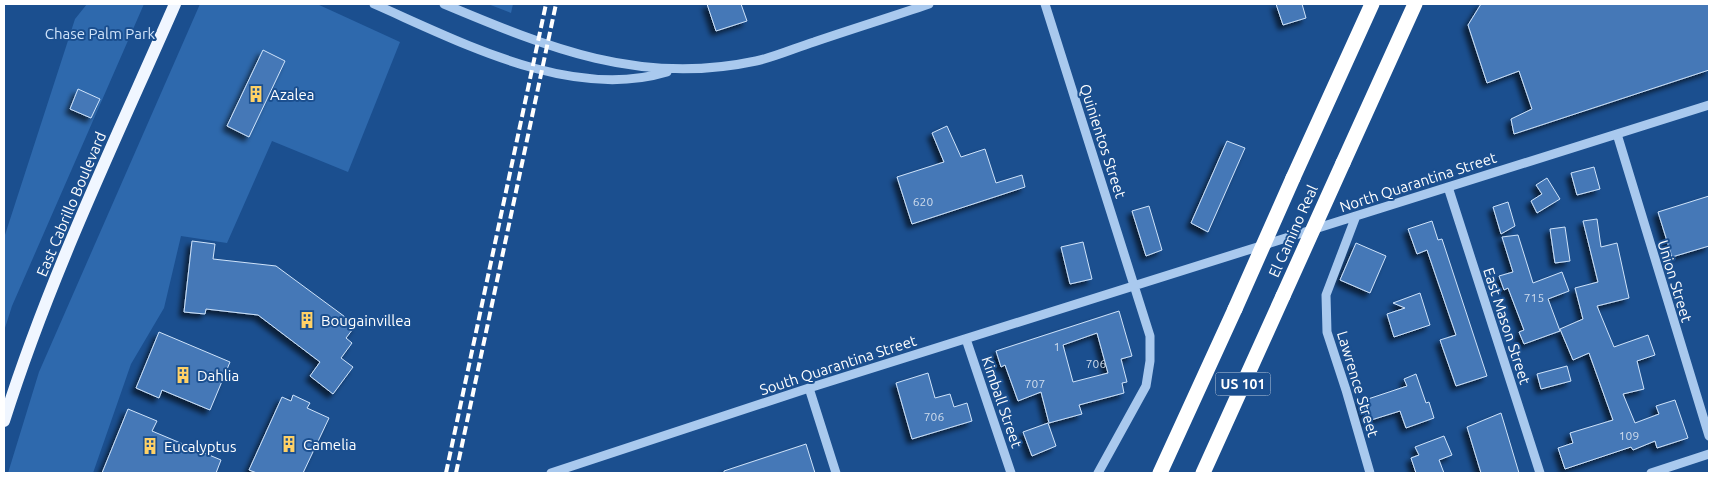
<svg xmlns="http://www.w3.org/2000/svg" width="1713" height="477" viewBox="0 0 1713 477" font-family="Ubuntu,sans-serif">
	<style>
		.green { fill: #2e69ad }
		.building { fill: #4478b7; stroke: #cfe3fa; fill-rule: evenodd; filter: url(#shadow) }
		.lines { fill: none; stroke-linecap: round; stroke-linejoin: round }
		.minor { stroke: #a9c9ee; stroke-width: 9 }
		.major { stroke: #f0f6ff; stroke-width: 12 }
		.highway { stroke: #fff; stroke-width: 15 }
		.rail { stroke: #fff; stroke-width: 4; stroke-dasharray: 9 4; stroke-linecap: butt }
		.highway-bridge { stroke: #fff; stroke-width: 15 }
		.labels { text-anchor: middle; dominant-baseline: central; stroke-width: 4; stroke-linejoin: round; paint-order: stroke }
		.number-label { font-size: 12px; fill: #d0dded }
		.shield { fill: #1b4f8f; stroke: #bbcadd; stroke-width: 1 }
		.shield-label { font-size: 14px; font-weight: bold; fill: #fff }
		.park-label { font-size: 15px; fill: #cfe3fa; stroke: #1b4f8f }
		.poi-label { font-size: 15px; fill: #fff; stroke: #1b4f8f; text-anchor: start }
		.street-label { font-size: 15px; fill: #fff; stroke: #1b4f8f }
	</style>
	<defs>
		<filter id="shadow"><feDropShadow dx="-4.5" dy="4.5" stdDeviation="2.5" flood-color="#0009"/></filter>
	</defs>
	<rect width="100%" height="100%" fill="#1b4f8f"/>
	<path class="green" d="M87,4H144L12,306L4,331V238L75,19Z
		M200,4H317L400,42L348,172L272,141L227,243L181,236L164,308L131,364L93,473H8L39,372Z
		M488,4H513L511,13Z"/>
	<path class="building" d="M707,4H741L747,21L716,31Z
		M1276,4H1302L1306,18L1283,25Z
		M1481,4H1709V70L1514,134L1511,119L1532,109L1519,71L1487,83L1468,25Z
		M263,50L285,61L249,137L227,126Z
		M78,89L100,99L91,118L70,109Z
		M947,126L961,157L985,149L996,183L1022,175L1025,187L912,224L897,177L944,162L932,133Z
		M1227,141L1245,148L1208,232L1191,223Z
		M1594,167L1600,189L1577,195L1571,173Z
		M1547,178L1560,199L1537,213L1531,201L1542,194L1536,185Z
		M1709,196V246L1672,257L1658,212Z
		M1508,202L1515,226L1501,234L1493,207Z
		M1149,206L1162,250L1146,256L1132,211Z
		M1597,219L1601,247L1617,243L1629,298L1597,306L1614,347L1648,335L1655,355L1637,361L1644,389L1623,394L1635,423L1659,414L1656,406L1675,400L1688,438L1657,448L1655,441L1633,450L1631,447L1565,469L1558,448L1573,443L1570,433L1613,420L1589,353L1573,360L1560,329L1583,319L1575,288L1598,282L1583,221Z
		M1432,221L1438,240L1442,239L1487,376L1456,386L1440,340L1456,335L1427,250L1417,254L1408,229Z
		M1565,227L1570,261L1555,263L1550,229Z
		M1518,235L1533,283L1562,272L1569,291L1548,299L1560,331L1524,344L1519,332L1524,330L1508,288L1504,290L1499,276L1513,272L1502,237Z
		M192,241L215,244L213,259L276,266L356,325L346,338L352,343L341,358L353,367L333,394L310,376L320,362L258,315L206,309L205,314L184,312Z
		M1083,242L1092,279L1070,284L1061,247Z
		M1356,243L1386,256L1370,293L1340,280Z
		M1420,293L1430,325L1394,337L1387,314L1405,308L1393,303Z
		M1119,311L1132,356L1121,359L1127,382L1122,383L1124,393L1079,405L1082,414L1049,423L1041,392L1018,401L1005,365L1001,367L996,351ZM1097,333L1108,373L1073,382L1063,345Z
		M159,332L230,362L210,410L162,390L159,398L136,388Z
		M1567,366L1571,381L1541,389L1537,374Z
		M928,373L935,398L950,394L954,407L967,403L972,421L912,439L896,383Z
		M1416,374L1426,403L1429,402L1434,418L1406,428L1400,411L1368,421L1362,401L1407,386L1404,379Z
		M293,395L310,403L307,408L329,418L303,473H257L249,470L282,397L291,401Z
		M128,409L157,421L152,431L221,460L216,473H102Z
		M1501,413L1519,473H1481L1467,427Z
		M1048,423L1056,446L1032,456L1023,432Z
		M1444,436L1452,455L1439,460L1444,473H1416L1411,458L1419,455L1415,447Z
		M806,444L815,473H724V471Z"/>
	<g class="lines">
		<path class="minor" d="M374,4C461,42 571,101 667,72
			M444,4C549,48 640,86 756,61C775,57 795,48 814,42C852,29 891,17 929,4
			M1045,4L1150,336V361L1146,386L1098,473
			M1617,134L1709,436
			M1448,187L1540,473
			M1356,216L1326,295L1327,332L1346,390L1370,473
			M966,339L1011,473
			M809,388L836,473
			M551,473L809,388L1709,105
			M1651,473L1709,454"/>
		<path class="major" d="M4,421C49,278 115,141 175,4"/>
		<path class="highway" d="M1343,163L1415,4
			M1293,178L1372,4
			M1160,473L1235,309
			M1203,473L1283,296"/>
		<path class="rail" d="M446,473L546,4
			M456,473L556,4"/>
		<path class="highway-bridge" d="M1283,296L1343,163
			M1235,309L1293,178"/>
	</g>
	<defs>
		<g id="building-bare" transform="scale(1.35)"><path d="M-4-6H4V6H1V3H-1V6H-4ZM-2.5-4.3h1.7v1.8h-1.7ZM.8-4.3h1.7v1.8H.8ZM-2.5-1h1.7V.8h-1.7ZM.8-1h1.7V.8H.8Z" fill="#ffd166" stroke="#1b4f8f" stroke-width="2.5" paint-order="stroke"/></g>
	</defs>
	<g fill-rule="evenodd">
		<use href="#building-bare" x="256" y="94"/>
		<use href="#building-bare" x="307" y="320"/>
		<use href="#building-bare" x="183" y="375"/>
		<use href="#building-bare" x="289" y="444"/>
		<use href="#building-bare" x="150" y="446"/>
	</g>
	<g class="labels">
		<g class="number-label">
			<text x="923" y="201">620</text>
			<text x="1534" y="297">715</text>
			<text x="1057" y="346">1</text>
			<text x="1096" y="363">706</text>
			<text x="1035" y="383">707</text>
			<text x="934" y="416">706</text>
			<text x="1629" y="435">109</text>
		</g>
		<rect class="shield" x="1215.5" y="372.5" width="55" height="23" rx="4"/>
		<g class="shield-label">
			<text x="1243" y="384">US 101</text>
		</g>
		<g class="park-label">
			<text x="100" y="33">Chase Palm Park</text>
		</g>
		<g class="poi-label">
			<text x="270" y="94">Azalea</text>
			<text x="321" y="320">Bougainvillea</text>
			<text x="197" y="375">Dahlia</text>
			<text x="303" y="444">Camelia</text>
			<text x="164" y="446">Eucalyptus</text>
		</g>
		<g class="street-label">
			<text transform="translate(1103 141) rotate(72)">Quinientos Street</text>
			<text transform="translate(1418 182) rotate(-18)">North Quarantina Street</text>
			<text transform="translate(71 204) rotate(-67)">East Cabrillo Boulevard</text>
			<text transform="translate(1293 231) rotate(-66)">El Camino Real</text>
			<text transform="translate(1675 281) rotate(73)">Union Street</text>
			<text transform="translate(1507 326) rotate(72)">East Mason Street</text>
			<text transform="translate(838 365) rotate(-18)">South Quarantina Street</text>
			<text transform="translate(1358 384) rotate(73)">Lawrence Street</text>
			<text transform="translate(1002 402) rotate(71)">Kimball Street</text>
		</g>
	</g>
	<rect width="1713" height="477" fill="none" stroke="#ffffff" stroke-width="10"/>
</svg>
